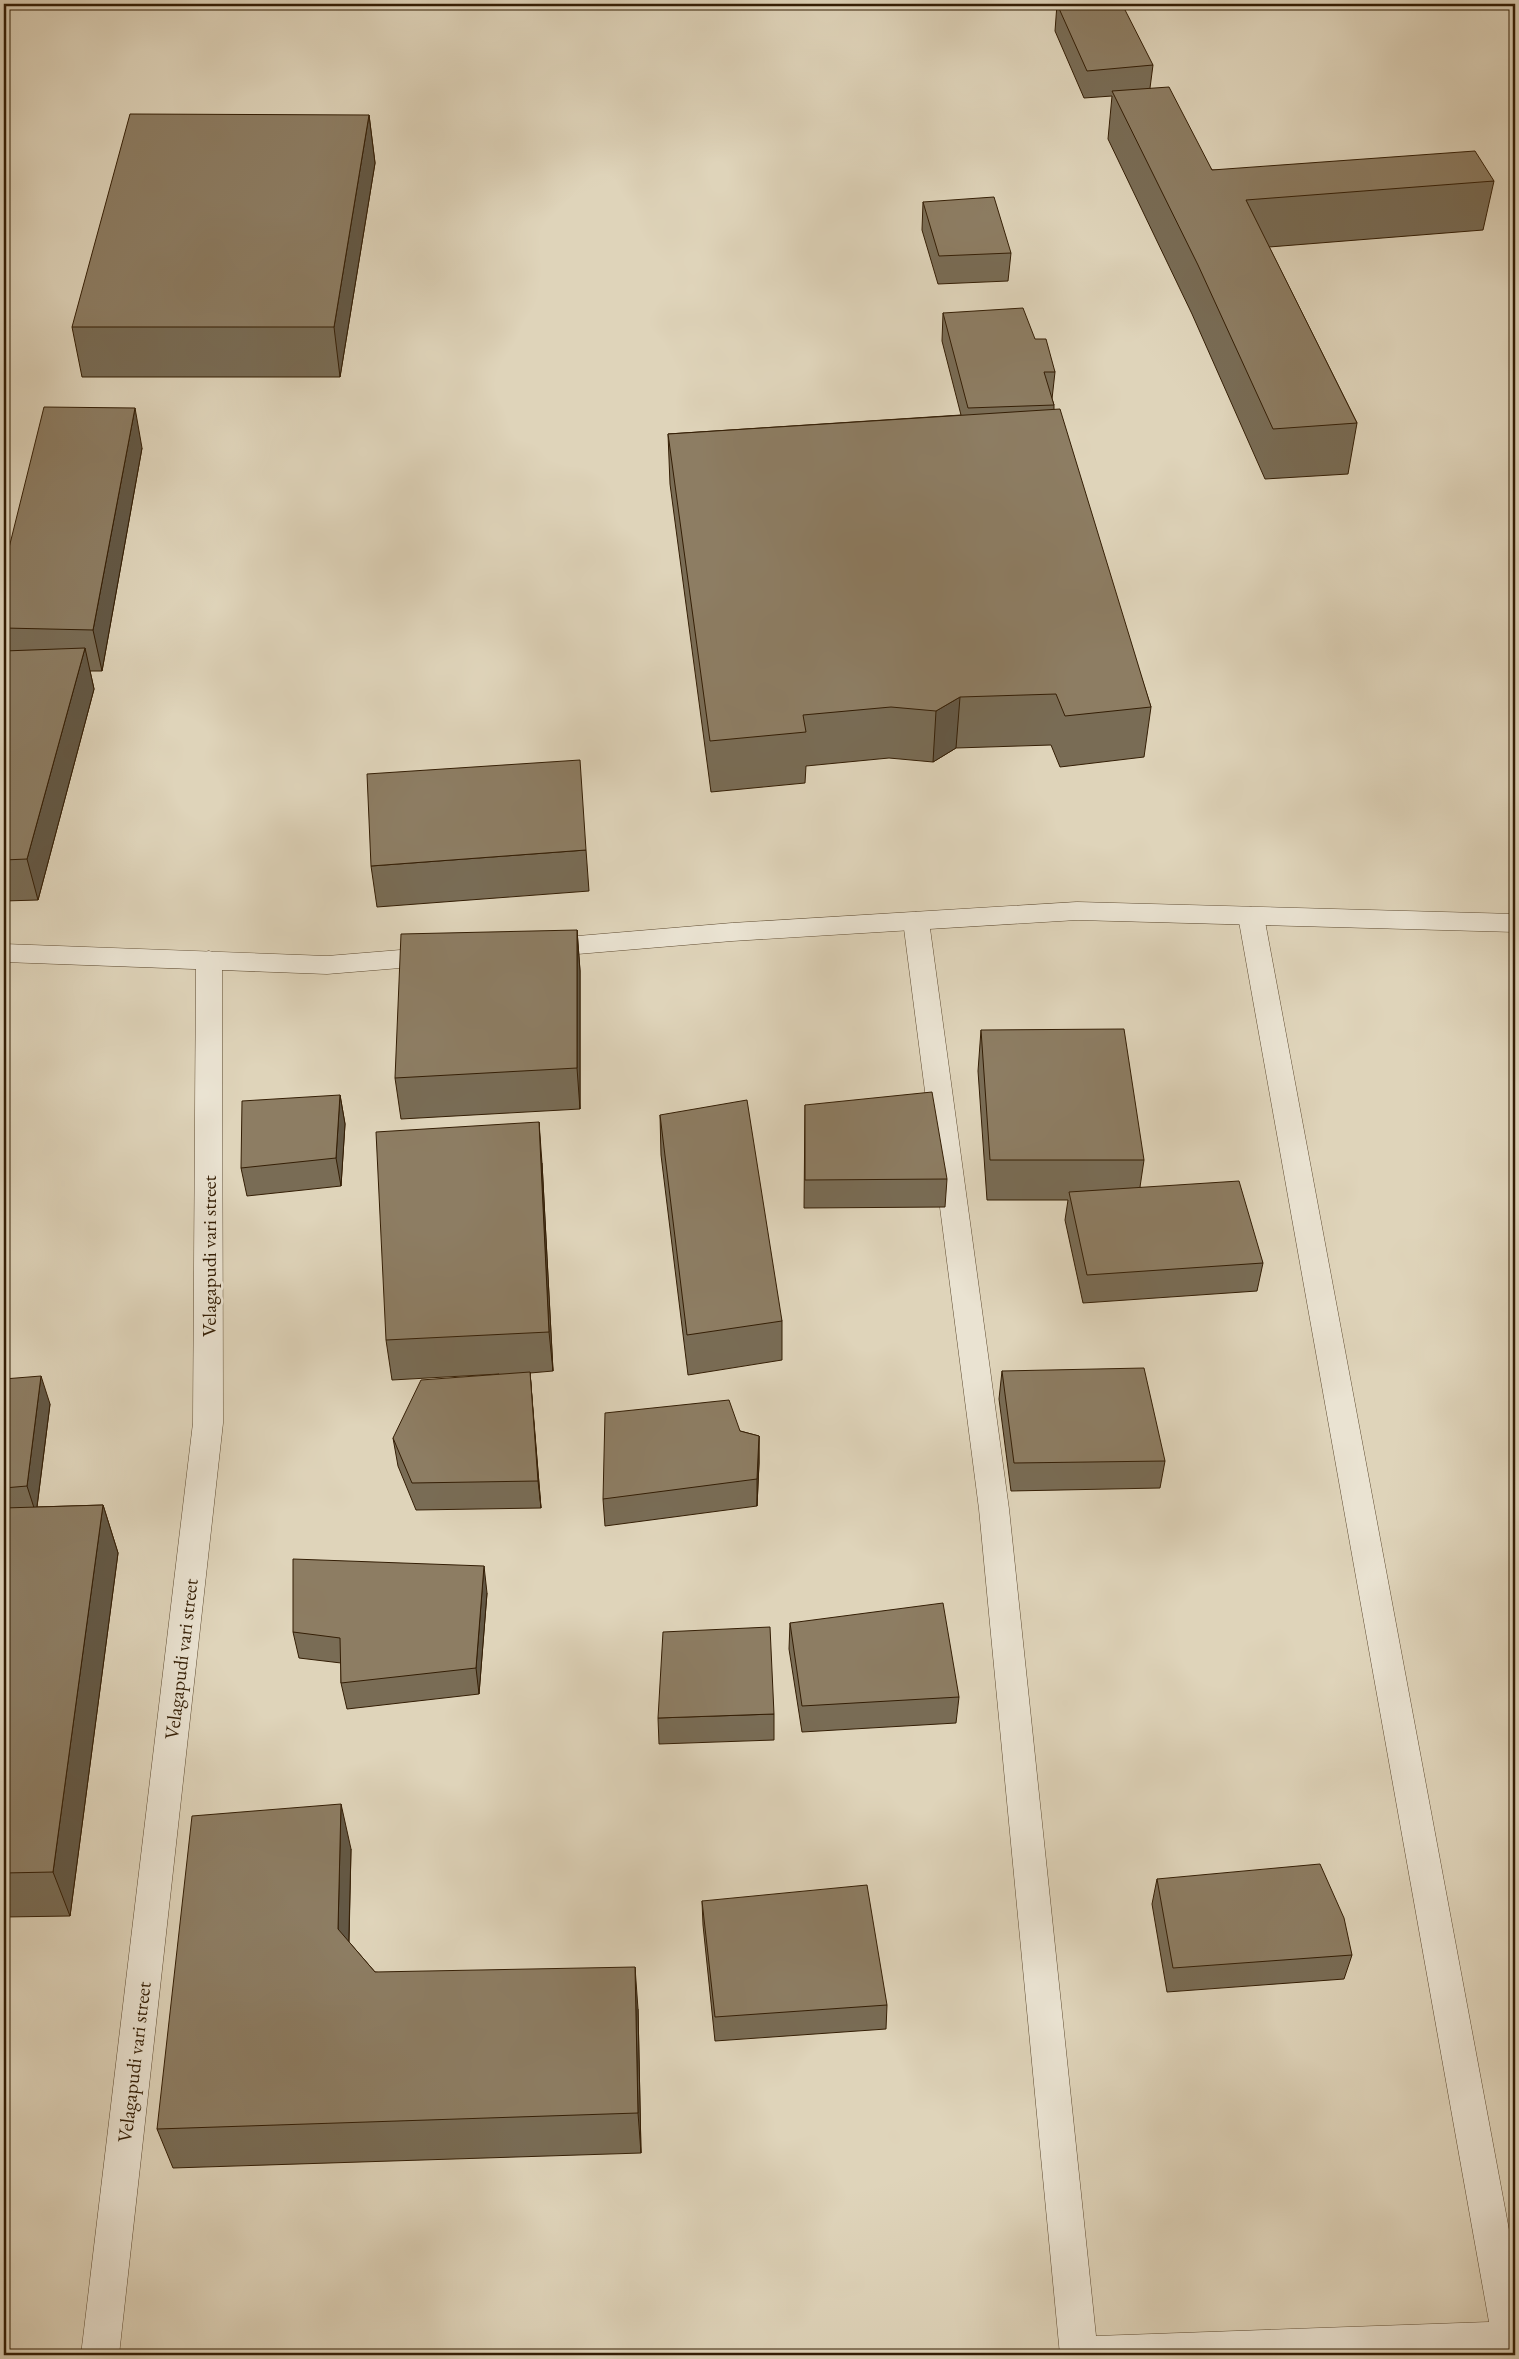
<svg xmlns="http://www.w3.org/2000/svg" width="1519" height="2359" viewBox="0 0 1519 2359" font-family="'EB Garamond',serif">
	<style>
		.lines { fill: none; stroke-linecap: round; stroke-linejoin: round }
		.minor-casing { stroke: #5f4c32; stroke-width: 1 }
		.tertiary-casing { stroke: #5f4c32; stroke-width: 1 }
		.minor { fill: #eae3d2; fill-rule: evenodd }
		.tertiary { fill: #eae3d2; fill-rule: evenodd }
		.wall { fill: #796c55; stroke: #341e05 }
		.shaded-wall { fill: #635845; stroke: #341e05 }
		.building { fill: #8d7d63; stroke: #341e05 }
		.labels { text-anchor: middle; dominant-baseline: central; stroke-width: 5; stroke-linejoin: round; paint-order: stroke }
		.street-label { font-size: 20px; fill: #341e05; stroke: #eae3d2 }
	</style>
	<rect width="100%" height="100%" fill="#dfd4ba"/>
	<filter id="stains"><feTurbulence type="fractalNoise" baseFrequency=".004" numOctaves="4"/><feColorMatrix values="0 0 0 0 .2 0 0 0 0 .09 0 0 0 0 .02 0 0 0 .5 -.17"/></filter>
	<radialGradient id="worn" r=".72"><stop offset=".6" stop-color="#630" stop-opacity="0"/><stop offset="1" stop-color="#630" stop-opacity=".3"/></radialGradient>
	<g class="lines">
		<g class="minor-casing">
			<path id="minor" d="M1251,907L1260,910L1264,916L1515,2262V2355H1060L979,1509L903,921L907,915L916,912L925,915L929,921L1009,1509L1096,2336L1489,2322L1238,916L1242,910Z
				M209,951L218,954L222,960L223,1423L119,2355H81L193,1423L196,960L200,954Z"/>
		</g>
		<g class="tertiary-casing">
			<path id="tertiary" d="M1077,902L1515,914V932L1077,920L732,941L542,957L533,954L529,948L533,942L542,939L732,923Z
				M4,944L327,956L437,947L446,950L450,956L446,962L437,965L327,974L4,962Z"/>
		</g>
		<use href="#minor" class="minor"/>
		<use href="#tertiary" class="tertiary"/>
	</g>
	<path class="wall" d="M1057,4L1153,65L1150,88L1212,170L1494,181L1483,230L1269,247L1357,423L1348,474L1265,479L1192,314L1108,139L1112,96L1084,98L1055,31Z
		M369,115L375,163L340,377H82L72,327Z
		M923,202L1011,253L1008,281L938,284L922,230Z
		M943,313L1035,339L1055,372L1052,399L1054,405V409L1151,707L1144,757L1060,767L1051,745L956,748L933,762L889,758L806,766L805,783L711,792L670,484L668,434L961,415L942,341Z
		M142,448L102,671H90L94,689L38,900L4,901V568Z
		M586,850L589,891L377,907L371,866Z
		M577,930L580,971V1109L401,1119L395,1078Z
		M981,1030L1144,1160L1140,1187L1263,1263L1257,1291L1083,1303L1065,1220L1068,1200H987L978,1071Z
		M340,1095L345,1124L341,1186L247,1196L241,1168Z
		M805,1105L947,1179L945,1207L804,1208Z
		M660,1115L782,1321V1360L688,1375L661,1155Z
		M542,1163L553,1371L530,1373L541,1508L416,1510L398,1466L393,1438L499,1374L392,1380L386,1340Z
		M1002,1371L1165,1461L1160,1488L1011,1491L999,1399Z
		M4,1379L50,1404L37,1507L103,1505L118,1553L70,1916L4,1917Z
		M740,1431L759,1436V1463L757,1506L605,1526L603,1499Z
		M487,1593L479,1694L347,1709L341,1683V1663L299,1658L293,1632Z
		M790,1623L959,1697L956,1723L802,1732L789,1649Z
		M774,1714V1740L659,1744L658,1718Z
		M351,1849L349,1942L375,1972L638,2009L641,2153L173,2168L157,2129Z
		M1157,1879L1352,1955L1344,1979L1167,1992L1152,1904Z
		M702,1901L887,2005L886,2029L715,2041L703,1925Z"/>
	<path class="shaded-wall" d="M369,115L375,163L340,377L334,327Z
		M135,408L142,448L102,671L93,630Z
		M85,648L94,689L38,900L27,859Z
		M960,697L956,748L933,762L936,711Z
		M577,930L580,971V1109L577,1068Z
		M340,1095L345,1124L341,1186L336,1158Z
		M539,1122L542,1163L553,1371L549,1332Z
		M530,1372L532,1400L541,1508L538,1481Z
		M41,1376L50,1404L36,1514L27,1486Z
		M759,1436V1463L757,1506V1479Z
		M103,1505L118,1553L70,1916L53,1872Z
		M484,1566L487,1593L479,1694L476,1668Z
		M341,1804L351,1849L348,1972L338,1929Z
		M635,1967L638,2009L641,2153L638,2113Z"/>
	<path class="building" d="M1057,4H1122L1153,65L1087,71Z
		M1169,87L1212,170L1475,151L1494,181L1246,200L1357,423L1273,429L1198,265L1112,91Z
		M130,114L369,115L334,327H72Z
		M994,197L1011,253L939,256L923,202Z
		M1023,308L1035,339H1046L1055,372H1044L1054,405L968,408L943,313Z
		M44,407L135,408L93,630L4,628V568Z
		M1060,409L1151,707L1065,716L1056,694L960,697L936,711L891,707L803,715L806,732L710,741L668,434Z
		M85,648L27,859L4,860V651Z
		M580,760L586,850L371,866L367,774Z
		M577,930V1068L395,1078L401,934Z
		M1124,1029L1144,1160H990L981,1030Z
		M932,1092L947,1179L805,1180V1105Z
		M340,1095L336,1158L241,1168L242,1101Z
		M747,1100L782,1321L687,1335L660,1115Z
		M539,1122L549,1332L386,1340L376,1132Z
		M1239,1181L1263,1263L1087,1275L1069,1192Z
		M1144,1368L1165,1461L1014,1463L1002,1371Z
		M530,1372L538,1481L412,1483L393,1438L421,1380Z
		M41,1376L27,1486L4,1488V1379Z
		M729,1400L740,1431L759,1436L757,1479L603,1499L605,1413Z
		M103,1505L53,1872L4,1873V1508Z
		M293,1559L484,1566L476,1668L341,1683L340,1638L293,1632Z
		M943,1603L959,1697L802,1706L790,1623Z
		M770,1627L774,1714L658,1718L663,1632Z
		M341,1804L338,1929L375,1972L635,1967L638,2113L157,2129L192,1816Z
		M1320,1864L1344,1918L1352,1955L1173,1968L1157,1879Z
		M867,1885L887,2005L715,2017L702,1901Z"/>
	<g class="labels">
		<g class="street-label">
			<text transform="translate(209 1256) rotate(-90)">Velagapudi vari street</text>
			<text transform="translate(181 1659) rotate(-83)">Velagapudi vari street</text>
			<text transform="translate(134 2062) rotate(-83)">Velagapudi vari street</text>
		</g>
	</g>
	<rect width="1519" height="2359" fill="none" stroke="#dfd4ba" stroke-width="20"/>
	<rect x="5" y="5" width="1509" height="2349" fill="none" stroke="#341e05" stroke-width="2.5"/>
	<rect x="10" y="10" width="1499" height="2339" fill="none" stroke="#341e05"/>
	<rect width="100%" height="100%" filter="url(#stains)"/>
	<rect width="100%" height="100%" fill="url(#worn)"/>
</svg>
